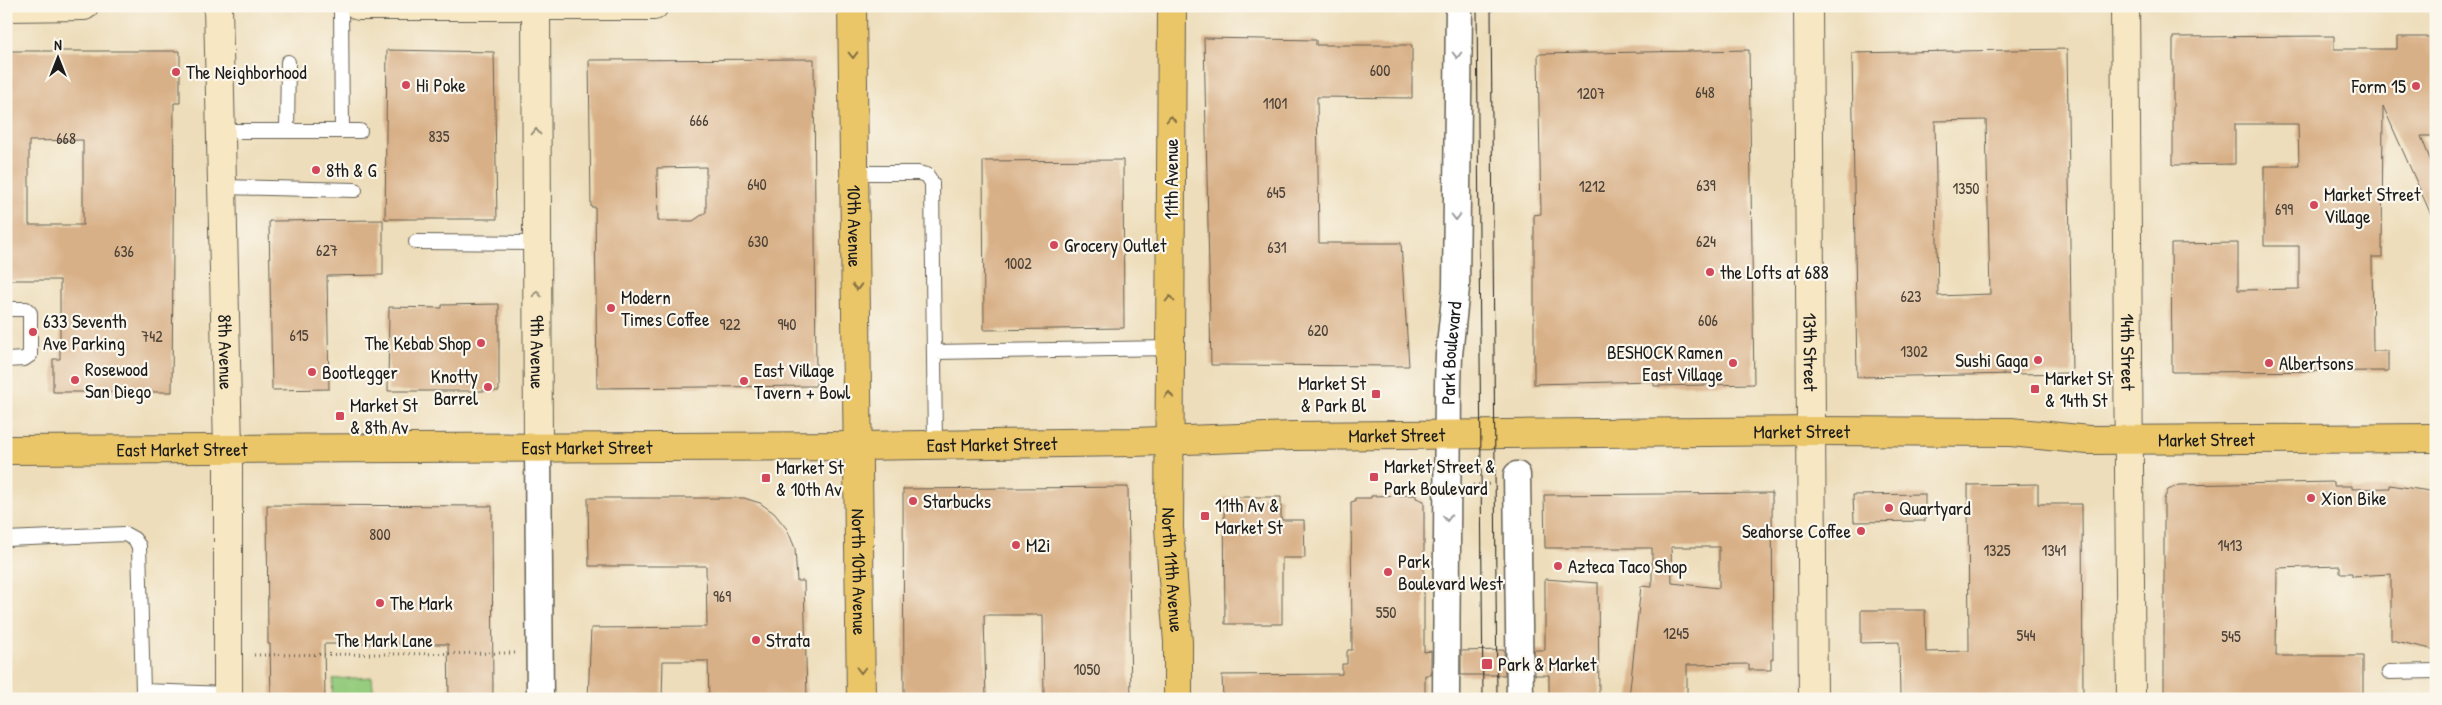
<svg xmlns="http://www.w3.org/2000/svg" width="2442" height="705" viewBox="0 0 2442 705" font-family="'Patrick Hand',sans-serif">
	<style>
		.green { fill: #95cc7e; stroke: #58744d }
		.building { fill: #d8b087; fill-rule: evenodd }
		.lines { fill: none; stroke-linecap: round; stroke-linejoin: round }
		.lane-casing { stroke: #656053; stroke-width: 16 }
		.street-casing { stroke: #656053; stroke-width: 29 }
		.secondary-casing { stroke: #656053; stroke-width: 30 }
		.primary-casing { stroke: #656053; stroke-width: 30 }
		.path { stroke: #656053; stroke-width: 3; stroke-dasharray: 1 4; stroke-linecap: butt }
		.lane { stroke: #fff; stroke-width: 14 }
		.street { stroke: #fff; stroke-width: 26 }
		.secondary { stroke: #f7e8c3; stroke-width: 28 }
		.primary { stroke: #ebc669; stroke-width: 28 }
		.tram { stroke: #1c1c1c; stroke-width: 1 }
		.oneway { stroke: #847142 }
		.oneway2 { stroke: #999 }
		.oneway3 { stroke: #948c78 }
		.poi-dot { fill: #d1495b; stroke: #fbf7ec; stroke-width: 2 }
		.labels { text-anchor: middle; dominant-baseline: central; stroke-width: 4.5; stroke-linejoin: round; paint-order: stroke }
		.number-label { font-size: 16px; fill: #4b4137 }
		.poi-label { font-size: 19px; fill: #1c1c1c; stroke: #fbf7ec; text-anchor: start }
		.street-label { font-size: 19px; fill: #1c1c1c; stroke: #fbf7ec }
	</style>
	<rect width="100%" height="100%" fill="#fbf7ec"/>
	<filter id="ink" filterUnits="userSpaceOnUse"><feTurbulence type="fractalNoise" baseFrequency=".02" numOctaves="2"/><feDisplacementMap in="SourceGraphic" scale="10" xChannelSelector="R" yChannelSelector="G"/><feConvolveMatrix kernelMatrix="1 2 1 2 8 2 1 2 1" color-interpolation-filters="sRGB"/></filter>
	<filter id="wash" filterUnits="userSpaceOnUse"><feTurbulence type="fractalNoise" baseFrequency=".0096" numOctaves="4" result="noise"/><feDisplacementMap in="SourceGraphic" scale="20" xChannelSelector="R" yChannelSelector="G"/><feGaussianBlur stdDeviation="1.12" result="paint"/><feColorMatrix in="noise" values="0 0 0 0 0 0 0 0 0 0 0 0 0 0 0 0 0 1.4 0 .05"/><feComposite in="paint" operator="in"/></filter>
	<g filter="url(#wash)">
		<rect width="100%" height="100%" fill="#edddba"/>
		<path class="green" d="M372,677L374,699H332L333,679Z"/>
		<g id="blocks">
			<path class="building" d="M2334,36V49H2397V37H2436V136H2421L2436,175V226L2383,106L2382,257H2372L2373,351H2388V371L2172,372L2171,244L2238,243V290L2299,289V246H2264V166H2299L2298,124H2235V164L2173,165V37Z
				M1204,38L1316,40V45H1412V98L1317,97L1319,243H1401L1409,366L1211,365Z
				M2067,49L2072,373L1857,377L1852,53ZM1986,120L1990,294L1938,296L1935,121Z
				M387,50L494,52L497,219H385Z
				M1749,50L1754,384L1654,386V381L1534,384V215L1541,214L1538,54Z
				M6,51H180V103H174L172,392H53V359H60V280H6ZM83,140V225H29V141Z
				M814,59L816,386L597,388L595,207H591L589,60ZM706,167V212L693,221H658L657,168Z
				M1123,160L1124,328L984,330L983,161Z
				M383,220V275L327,276L329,389L272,390L269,221Z
				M499,304V391H388L389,307L442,308V305Z
				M2334,482V486H2352V489L2390,488V485L2436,492V650L2391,640V574L2352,576V573H2340V566L2277,568L2276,656H2363V699H2171V696H2164V499L2168,490L2179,485Z
				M2038,484V504H2082L2083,699H1900L1899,642L1861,643V610H1925L1926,652L1969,651L1968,485Z
				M1128,487L1131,699H1044L1043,615H984L986,699H904L903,489Z
				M1772,493L1773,659H1771V670H1749V664L1687,665V697L1629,698L1641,586L1652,587V548H1545L1544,495ZM1671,547H1719V588L1672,583Z
				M1925,494V521L1854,522L1853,495Z
				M1416,495V498L1424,501V652L1431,651V675H1425V699H1223L1222,675L1342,674V664H1347V652L1348,650H1352L1351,502L1355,501V498H1371V496Z
				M1224,497H1281V520H1304L1305,558H1282V624H1225Z
				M588,498H744L760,503L774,513L787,529L795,548L797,581H804L807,699H709L708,661H663L662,699H588L591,628L707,627L706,566H589Z
				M267,505L492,506L493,699H449L448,644H324L325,699H271L270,644H268Z
				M1545,579L1598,583L1599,699H1549V675H1535L1534,650H1545Z
				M1504,650L1505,675H1461V651Z"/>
		</g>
	</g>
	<g filter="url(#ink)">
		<use href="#blocks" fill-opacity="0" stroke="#656053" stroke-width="1"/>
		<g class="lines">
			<g class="lane-casing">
				<path id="lane" d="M341,6L342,131
					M221,131H360
					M287,131L288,62
					M855,173H918L927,175L932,183L935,445
					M222,187L355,190
					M416,242L537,243
					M6,309H26L30,313V355L24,359L6,360
					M934,352L1170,348
					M6,539L125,534L134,539L139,546L143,691
					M2389,672L2436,671
					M143,699V691L228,694"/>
			</g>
			<g class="street-casing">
				<g id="street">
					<path d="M538,448L540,699"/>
					<path d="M1517,475L1520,699"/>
					<path id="s1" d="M1446,699L1448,384L1449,355L1456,288L1459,6"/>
				</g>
			</g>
			<g class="secondary-casing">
				<g id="secondary">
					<path id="s2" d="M218,6L228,449V699"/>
					<path d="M359,6H654"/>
					<path id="s3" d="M536,6L538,448"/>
					<path id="s4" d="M1808,6L1813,699"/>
					<path id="s5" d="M2125,6L2131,699"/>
					<path d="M6,7L84,6"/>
				</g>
			</g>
			<g class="primary-casing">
				<g id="primary">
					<path id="s6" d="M852,6L861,699"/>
					<path id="s7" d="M1172,6L1169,528L1178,642V699"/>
					<path id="s8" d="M6,450L859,446L1134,442L1293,436L1811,431L2011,432L2088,440L2436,438"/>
				</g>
			</g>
			<path class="path" d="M1473,485L1492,484
				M254,655L515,653"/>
			<use href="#lane" class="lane"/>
			<use href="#street" class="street"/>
			<use href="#secondary" class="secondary"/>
			<use href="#primary" class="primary"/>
			<path class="tram" d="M1477,6L1483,699
				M1491,6L1497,699"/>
		</g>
		<defs><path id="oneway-chevron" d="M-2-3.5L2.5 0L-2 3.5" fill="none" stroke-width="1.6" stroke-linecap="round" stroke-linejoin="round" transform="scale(1.25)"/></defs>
		<g class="oneway">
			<use href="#oneway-chevron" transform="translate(853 55) rotate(89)"/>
			<use href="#oneway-chevron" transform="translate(1171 119) rotate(-90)"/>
			<use href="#oneway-chevron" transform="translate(857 287) rotate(89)"/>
			<use href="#oneway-chevron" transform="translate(1170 299) rotate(-90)"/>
			<use href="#oneway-chevron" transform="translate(1169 395) rotate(-89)"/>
			<use href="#oneway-chevron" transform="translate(861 670) rotate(90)"/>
		</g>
		<g class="oneway2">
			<use href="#oneway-chevron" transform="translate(1457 55) rotate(90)"/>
			<use href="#oneway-chevron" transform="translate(1456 217) rotate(90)"/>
			<use href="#oneway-chevron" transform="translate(1447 518) rotate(90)"/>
		</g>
		<g class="oneway3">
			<use href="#oneway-chevron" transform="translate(536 132) rotate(-90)"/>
			<use href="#oneway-chevron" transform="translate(537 294) rotate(-90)"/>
		</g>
	</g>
	<g class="poi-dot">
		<circle cx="176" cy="72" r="5"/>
		<circle cx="406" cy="85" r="5"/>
		<circle cx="2416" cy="86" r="5"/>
		<circle cx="316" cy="170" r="5"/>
		<circle cx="2314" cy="205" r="5"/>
		<circle cx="1054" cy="245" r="5"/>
		<circle cx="1710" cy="272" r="5"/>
		<circle cx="611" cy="308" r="5"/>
		<circle cx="33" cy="332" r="5"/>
		<circle cx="481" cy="343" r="5"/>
		<circle cx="2038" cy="360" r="5"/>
		<circle cx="1733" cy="363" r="5"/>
		<circle cx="2269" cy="363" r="5"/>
		<circle cx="312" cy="372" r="5"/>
		<circle cx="75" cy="380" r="5"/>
		<circle cx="744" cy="381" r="5"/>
		<circle cx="488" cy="387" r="5"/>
		<rect x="2030" y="384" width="10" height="10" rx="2.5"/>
		<rect x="1371" y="389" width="10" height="10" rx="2.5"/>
		<rect x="335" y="411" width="10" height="10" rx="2.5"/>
		<rect x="1369" y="472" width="10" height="10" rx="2.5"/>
		<rect x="761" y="473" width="10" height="10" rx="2.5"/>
		<circle cx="2311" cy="498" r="5"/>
		<circle cx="913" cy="501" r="5"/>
		<circle cx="1889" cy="508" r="5"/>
		<rect x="1200" y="511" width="10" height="10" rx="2.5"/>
		<circle cx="1861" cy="531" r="5"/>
		<circle cx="1016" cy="545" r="5"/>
		<circle cx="1558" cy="566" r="5"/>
		<circle cx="1388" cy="572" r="5"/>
		<circle cx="380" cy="603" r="5"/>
		<circle cx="756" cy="640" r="5"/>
		<rect x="1481" y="658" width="12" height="12" rx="2.5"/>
	</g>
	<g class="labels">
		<g class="number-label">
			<text x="1380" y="70">600</text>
			<text x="1705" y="92">648</text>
			<text x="1591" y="93">1207</text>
			<text x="1275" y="103">1101</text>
			<text x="699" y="120">666</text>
			<text x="439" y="136">835</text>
			<text x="66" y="138">668</text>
			<text x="757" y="184">640</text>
			<text x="1706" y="185">639</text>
			<text x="1592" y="186">1212</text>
			<text x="1966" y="188">1350</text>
			<text x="1276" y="192">645</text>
			<text x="2284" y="209">699</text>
			<text x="758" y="241">630</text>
			<text x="1706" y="241">624</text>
			<text x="1277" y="247">631</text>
			<text x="327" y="250">627</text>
			<text x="124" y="251">636</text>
			<text x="1018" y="263">1002</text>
			<text x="1911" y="296">623</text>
			<text x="1708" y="320">606</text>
			<text x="730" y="324">922</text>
			<text x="787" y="324">940</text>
			<text x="1318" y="330">620</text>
			<text x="299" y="335">615</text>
			<text x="152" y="336">742</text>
			<text x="1914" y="351">1302</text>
			<text x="380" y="534">800</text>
			<text x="2230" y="545">1413</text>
			<text x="1997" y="550">1325</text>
			<text x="2054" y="550">1341</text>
			<text x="722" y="596">969</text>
			<text x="1386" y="612">550</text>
			<text x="1676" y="633">1245</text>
			<text x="2026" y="635">544</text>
			<text x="2231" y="636">545</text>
			<text x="1087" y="669">1050</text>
		</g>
		<g class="poi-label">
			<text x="186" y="72">The Neighborhood</text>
			<text x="416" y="85">Hi Poke</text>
			<text x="2406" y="86" text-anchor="end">Form 15</text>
			<text x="326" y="170">8th &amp; G</text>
			<text x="2324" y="194">Market Street<tspan x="2324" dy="22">Village</tspan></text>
			<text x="1064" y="245">Grocery Outlet</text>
			<text x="1720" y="272">the Lofts at 688</text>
			<text x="621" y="297">Modern<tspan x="621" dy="22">Times Coffee</tspan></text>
			<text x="43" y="321">633 Seventh<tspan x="43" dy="22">Ave Parking</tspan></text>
			<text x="471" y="343" text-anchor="end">The Kebab Shop</text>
			<text x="1723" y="352" text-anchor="end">BESHOCK Ramen<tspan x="1723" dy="22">East Village</tspan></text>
			<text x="2028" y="360" text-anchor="end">Sushi Gaga</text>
			<text x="2279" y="363">Albertsons</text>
			<text x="85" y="369">Rosewood<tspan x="85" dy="22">San Diego</tspan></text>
			<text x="754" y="370">East Village<tspan x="754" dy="22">Tavern + Bowl</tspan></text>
			<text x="322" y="372">Bootlegger</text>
			<text x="478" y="376" text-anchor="end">Knotty<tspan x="478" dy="22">Barrel</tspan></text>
			<text x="2045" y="378">Market St<tspan x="2045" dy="22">&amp; 14th St</tspan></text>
			<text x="1366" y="383" text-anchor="end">Market St<tspan x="1366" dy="22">&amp; Park Bl</tspan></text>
			<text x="350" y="405">Market St<tspan x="350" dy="22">&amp; 8th Av</tspan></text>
			<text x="1384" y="466">Market Street &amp;<tspan x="1384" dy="22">Park Boulevard</tspan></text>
			<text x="776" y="467">Market St<tspan x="776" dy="22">&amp; 10th Av</tspan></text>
			<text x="2321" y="498">Xion Bike</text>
			<text x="923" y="501">Starbucks</text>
			<text x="1215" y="505">11th Av &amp;<tspan x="1215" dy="22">Market St</tspan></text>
			<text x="1899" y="508">Quartyard</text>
			<text x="1851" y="531" text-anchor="end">Seahorse Coffee</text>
			<text x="1026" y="545">M2i</text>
			<text x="1398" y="561">Park<tspan x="1398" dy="22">Boulevard West</tspan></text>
			<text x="1568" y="566">Azteca Taco Shop</text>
			<text x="390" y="603">The Mark</text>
			<text x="766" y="640">Strata</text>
			<text x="1498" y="664">Park &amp; Market</text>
		</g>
		<g class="street-label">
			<text transform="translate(1171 179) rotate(-90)">11th Avenue</text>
			<text stroke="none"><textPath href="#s6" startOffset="220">10th Avenue</textPath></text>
			<text stroke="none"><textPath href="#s2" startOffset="346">8th Avenue</textPath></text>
			<text stroke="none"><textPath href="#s1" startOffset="346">Park Boulevard</textPath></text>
			<text stroke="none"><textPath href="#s4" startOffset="346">13th Street</textPath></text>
			<text stroke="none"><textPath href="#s3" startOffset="346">9th Avenue</textPath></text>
			<text stroke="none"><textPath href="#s5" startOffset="346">14th Street</textPath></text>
			<text stroke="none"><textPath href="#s8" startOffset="1796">Market Street</textPath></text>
			<text stroke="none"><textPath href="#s8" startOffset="1391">Market Street</textPath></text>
			<text stroke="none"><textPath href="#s8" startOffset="2201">Market Street</textPath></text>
			<text stroke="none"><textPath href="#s8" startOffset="986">East Market Street</textPath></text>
			<text stroke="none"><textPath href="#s8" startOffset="581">East Market Street</textPath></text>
			<text stroke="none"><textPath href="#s8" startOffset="176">East Market Street</textPath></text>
			<text stroke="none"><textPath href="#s7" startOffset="564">North 11th Avenue</textPath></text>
			<text stroke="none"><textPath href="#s6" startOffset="566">North 10th Avenue</textPath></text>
			<text x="384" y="640">The Mark Lane</text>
		</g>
	</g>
	<rect width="2442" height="705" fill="none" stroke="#fbf7ec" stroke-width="25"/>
	<g transform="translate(58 58)" stroke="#fbf7ec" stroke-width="4" paint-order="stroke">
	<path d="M0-4L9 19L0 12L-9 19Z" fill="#1c1c1c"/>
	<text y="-8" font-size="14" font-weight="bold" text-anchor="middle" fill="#1c1c1c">N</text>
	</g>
</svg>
